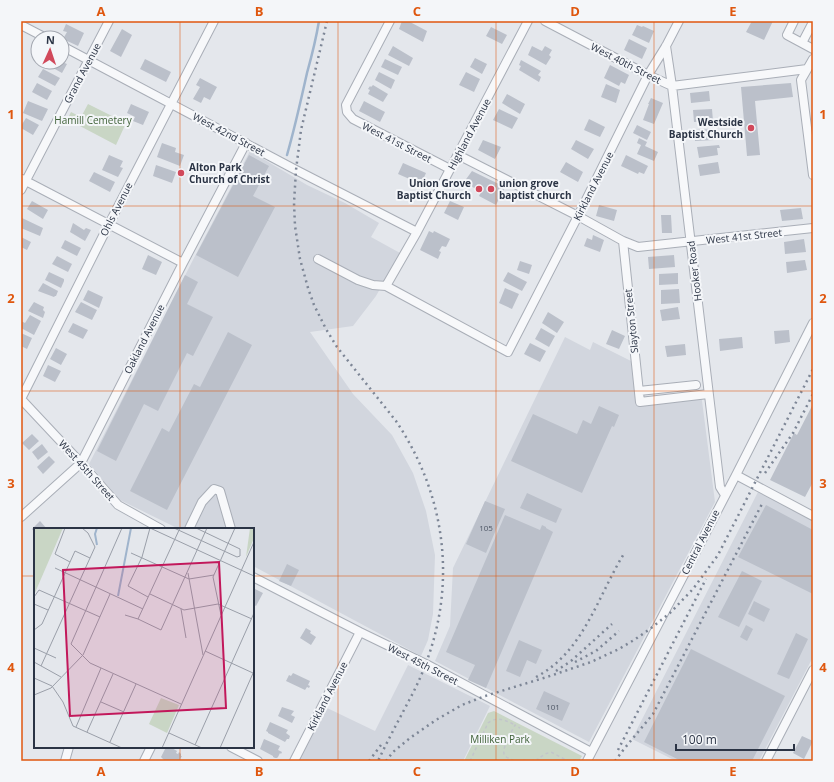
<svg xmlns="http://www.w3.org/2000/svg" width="834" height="782" viewBox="0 0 834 782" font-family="'Open Sans',sans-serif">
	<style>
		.built { fill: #d2d6de }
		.green { fill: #c9d6c5 }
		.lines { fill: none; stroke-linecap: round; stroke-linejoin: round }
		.stream { stroke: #9fb4cc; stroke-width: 2.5 }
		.building { fill: #bbc0ca }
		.minor-casing { stroke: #a9aeb7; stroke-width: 10 }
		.path { stroke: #c2c5cb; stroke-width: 1.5; stroke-dasharray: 3 3; stroke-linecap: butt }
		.minor { stroke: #f7f8fa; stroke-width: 8 }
		.rail { stroke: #7d8696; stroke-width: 2.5; stroke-dasharray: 2 4; stroke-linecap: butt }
		.grid { fill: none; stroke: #df570f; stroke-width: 1; stroke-opacity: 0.55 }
		.poi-dot { fill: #d1495b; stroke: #f4f6f9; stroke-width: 1.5 }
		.labels { text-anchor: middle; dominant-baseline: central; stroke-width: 4; stroke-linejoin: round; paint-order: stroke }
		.number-label { font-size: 8px; fill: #4f5766 }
		.street-label { font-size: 10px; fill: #2b3445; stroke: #f4f6f9 }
		.park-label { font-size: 10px; fill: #3f6138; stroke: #f4f6f9 }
		.poi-label { font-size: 10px; font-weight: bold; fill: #2b3445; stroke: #f4f6f9; text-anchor: end }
		.inset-river { fill: none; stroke: #9fb4cc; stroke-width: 2 }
		.inset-road { fill: none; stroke: #9a9fa9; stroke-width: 1 }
		.view { fill: #c2185b; fill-opacity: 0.15; stroke: #c2185b; stroke-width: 2 }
		.inset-edge { fill: none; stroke: #2b3445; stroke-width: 2 }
		.neatline { fill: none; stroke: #df570f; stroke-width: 1.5 }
		.grid-label { font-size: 13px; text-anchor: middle; font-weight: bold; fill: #df570f }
	</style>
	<rect width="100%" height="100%" fill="#e4e7ec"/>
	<path class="built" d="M250,151L307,185L345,203L379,223L371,237L400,253L376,296L353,326L310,332L353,394L392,435L413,473L426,511L435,555L433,614L428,640L421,656L253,566V529H179L120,500L89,464L195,256Z
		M565,337L590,350L593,342L631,361L636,404L701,393L715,502L589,742L435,661L450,626L453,568Z
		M759,490L813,518V657L759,761H676L632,739Z
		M408,665L490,706L463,761H298L325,707L375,731Z"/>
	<path class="green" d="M88,104L126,123L116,145L78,125L79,121L69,116L71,112L81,117Z
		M494,711L582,756L579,761H464L488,713Z"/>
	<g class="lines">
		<path class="stream" d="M287,155C295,127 301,100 307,73C312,55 316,39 319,21"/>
	</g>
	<path class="building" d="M402,21H408L427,31L423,42L399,29Z
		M752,21H773L764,40L746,32Z
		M66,24L84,33L78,46L63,39L67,32L63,31Z
		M637,25L642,27L643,26L654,31L649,43L632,35Z
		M491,27L507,35L502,44L486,36Z
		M122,29L132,35L121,57L110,51Z
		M629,39L647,48L642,59L624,50Z
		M393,46L413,58L409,66L388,55Z
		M532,46L542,51L545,46L552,50L549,55L551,57L546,65L528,55Z
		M475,58L487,64L482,74L470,67Z
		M145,59L171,72L166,82L140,69Z
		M385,59L402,67L398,75L381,67Z
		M521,60L541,71L538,75L541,77L539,82L519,70L521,66L519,65Z
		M47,62H62L67,64L62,73L46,64Z
		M610,65L629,75L625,84L621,82L619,86L604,78Z
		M43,69L60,78L55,86L38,77Z
		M379,72L395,80L391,89L375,80Z
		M466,72L480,79L474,92L459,85Z
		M200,78L217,87L210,100L204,97L201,103L193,99L200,87L196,85Z
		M37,83L52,91L47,100L32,92Z
		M791,83L793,97L755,101L760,155L747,156L741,87Z
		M606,84L620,90L616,103L601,97Z
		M373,85L388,94L383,102L368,94L370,90L368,89L370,86L371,87Z
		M709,91L710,101L691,103L690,93Z
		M507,94L525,104L520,114L502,103Z
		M651,98L663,103L654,124L643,120L649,104H648Z
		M28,101L48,109L42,121L23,113Z
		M364,101L385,112L380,122L359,111Z
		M131,104L149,112L143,125L133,121L135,117L127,113Z
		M499,109L518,118L512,129L493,120Z
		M712,109L713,121L694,122L693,110Z
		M26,118L39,125L33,135L21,128V126Z
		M589,119L605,127L600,137L584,130Z
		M637,125L651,132L647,140L633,133Z
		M714,129V140L695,141L694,130Z
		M639,138L647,142L645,146L658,152L654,161L637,154L641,145L637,143Z
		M483,140L501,147L495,159L478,150Z
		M576,140L594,149L588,159L571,149Z
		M162,143L176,148L175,152L184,155L180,166L157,157Z
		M719,145L720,148H717L718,155L699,158L697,147Z
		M109,155L123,161L120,167L123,168L118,177L102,170Z
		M249,155L269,166L253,196L275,207L238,277L196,255Z
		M626,155L648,166L644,174L639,172L638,174L621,166Z
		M566,162L583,172L578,182L560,172Z
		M718,162L720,173L700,176L698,165Z
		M403,163L426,173L421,184L398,174Z
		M156,165L176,172L172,183L153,176Z
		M472,171L505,187L496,205L479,196L481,192L464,182Z
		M94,172L115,182L110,192L89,181Z
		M32,201L48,210L43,219L27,209Z
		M450,201L464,207L458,220L444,213Z
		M599,205L617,210L614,221L596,216Z
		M801,208L803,219L782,221L780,210Z
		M661,215H671L672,233H662Z
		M22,218L43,228L40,236L21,228V221Z
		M73,223L84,230L86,228L91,230L85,241L70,232Z
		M429,231L433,233L434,231L450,239L446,247L442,246L439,251L441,252L438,259L420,250Z
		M593,235L604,240L600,252L584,246L587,238L592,240Z
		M21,237L31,242L27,250L21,247Z
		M804,239L806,252L785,254L784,242Z
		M65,240L81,248L77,256L61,248Z
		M148,255L162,262L156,275L142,269Z
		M674,255L675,267L649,269L648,257Z
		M57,256L72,264L68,272L52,264Z
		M805,260L807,270L787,273L786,262Z
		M520,261L532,265L529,274L517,270Z
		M49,272L64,279V281L61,288L45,280Z
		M508,272L527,282L522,291L503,281Z
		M678,273V284L659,285V274Z
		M185,275L198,282L187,304L213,317L193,356L187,353L158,411L144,404L116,461L97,451Z
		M43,283L58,291L56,296H55L54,297L38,291Z
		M505,288L519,294L512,309L499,303Z
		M679,289L680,303L661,304V290Z
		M88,290L103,297L99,308L83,300Z
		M34,302L44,307L43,310L45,312L43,318L28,311Z
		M81,302L97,310L92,320L75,312Z
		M678,307L680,319L662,321L660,310Z
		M548,312L564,322L557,333L542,323Z
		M30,315L41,321L34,335L21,328V321L25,323Z
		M73,323L88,330L83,339L68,332Z
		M541,328L555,336L549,347L535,339Z
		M612,330L625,336L619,349L606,344Z
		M789,330L790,342L775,344L774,331Z
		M228,332L252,345L167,510L130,491L162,428L169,432L194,384L200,387Z
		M21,333L32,338L27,349L21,346Z
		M742,337L743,348L720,351L719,339Z
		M530,343L546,351L540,362L524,354Z
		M685,344L686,355L667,357L665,346Z
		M56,348L67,354L61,365L50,359Z
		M48,365L61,371L55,382L43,376Z
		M813,404V482L805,497L770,480L794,433L797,435Z
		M599,406L619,415L614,427L612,426L582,493L511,461L533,414L577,434L583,420L591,424Z
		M32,434L39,441L29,450L22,443Z
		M42,444L48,452L38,460L32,452Z
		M49,456L55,462L43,474L37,467Z
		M527,493L562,509L556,523L520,508Z
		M485,501L505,509L486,553L466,544Z
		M766,505L813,530V594L738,557Z
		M505,515L540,530L542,525L546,527V528L553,532L486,688L468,680L475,665L446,652Z
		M40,521L47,529H35V533L32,529Z
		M287,564L299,570L291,586L279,581Z
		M742,571L762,581L739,627L718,617Z
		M253,588L263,593L256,606L253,604Z
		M754,601L770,609L764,622L748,614Z
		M746,625L753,629L747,641L740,637Z
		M306,628L311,631L310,633L316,637L311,645L300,638Z
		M796,633L808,639L789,679L777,674Z
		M519,640L542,650L536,664L527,660L520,677L506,671Z
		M691,649L785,696L752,761H681L644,742Z
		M293,673L310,681L308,685L310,686L309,688L307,687L305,690L286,681L289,675L291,676Z
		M544,691L570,703L562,721L536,709Z
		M282,707L294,711L291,715L295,717L292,723L278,716Z
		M270,722L288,730L286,733L290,736L289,739H287L285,742L268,733V732L266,731Z
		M802,736L813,741L804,759L793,753Z
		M264,739L280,746L278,750L282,752L281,754L280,753L278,757L277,758H275L273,757V756L260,749Z
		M166,747H170L177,751L176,753L178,754L179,752L181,754V756H182L179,761H163L164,760L161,757Z"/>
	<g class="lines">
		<g class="minor-casing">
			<path id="minor" d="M390,21L346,105L347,112L353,119L450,169
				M545,21L648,75L672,86L807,69
				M794,21L787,35L813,49
				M21,25L46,38
				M802,43L813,22
				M62,46L296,170L417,232
				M666,46L672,86L720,487L725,495
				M813,59L801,80L813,175
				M458,155L578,216L623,241L638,247L813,228
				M22,179L183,263
				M21,190L109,21
				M623,241L640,402L708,394
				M318,259L358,280L373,285L386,286L417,232L528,21
				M386,286L508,352L578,216L648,75L666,46L679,21
				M639,391L696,385
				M736,475L813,516
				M21,517L81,463L183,263L246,143
				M161,529L118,505L81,463L21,399L109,224L214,21
				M189,529L202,502L214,489L220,491L231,529
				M253,577L360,632L426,664L591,752
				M231,747L258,761
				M65,761L69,747
				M144,761L151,747
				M294,761L360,632
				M587,761L736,475L813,323
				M766,761L813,670"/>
		</g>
		<path class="path" d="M470,761L488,723C497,716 505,720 515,725
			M514,761C511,759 507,758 505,756C500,750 512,731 515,725L520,728
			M524,761V760L527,761
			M531,761L538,759
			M540,761L538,759L545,754L551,752L568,761L580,760"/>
		<use href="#minor" class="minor"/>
		<path class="rail" d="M327,21L301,130L296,170L294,203L295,226L300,259L308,288L314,305L326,329L337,347L396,421C445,494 457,581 426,663C420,680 412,695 404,710C395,727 386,744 378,761
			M765,473L793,433L813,394
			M575,662L596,651L619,631
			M556,671L571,661L612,624
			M536,677C584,652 598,595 625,552
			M618,750L706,579
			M369,761L381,745
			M386,761L393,752L410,738L436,720L462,705L485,696L547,677L591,662L619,649L634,640L650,629L670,613L693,589L718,555L813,369
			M615,761L624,749L653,714L762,504"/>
	</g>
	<path class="grid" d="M180,21V529M338,21V761M496,21V761M654,21V761M21,206H813M21,391H813M21,576H35M253,576H813M180,747V761"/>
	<g class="poi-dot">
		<circle cx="751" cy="128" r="4"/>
		<circle cx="181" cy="173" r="4"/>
		<circle cx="479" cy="189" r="4"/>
		<circle cx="491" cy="189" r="4"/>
	</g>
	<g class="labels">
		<g class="number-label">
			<text x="486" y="527">105</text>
			<text x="553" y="706">101</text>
		</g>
		<g class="street-label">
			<text transform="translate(626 63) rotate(27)">West 40th Street</text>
			<text transform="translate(82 73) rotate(-62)">Grand Avenue</text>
			<text transform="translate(229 134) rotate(28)">West 42nd Street</text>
			<text transform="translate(469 134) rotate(-62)">Highland Avenue</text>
			<text transform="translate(397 142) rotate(27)">West 41st Street</text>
			<text transform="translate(593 186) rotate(-63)">Kirkland Avenue</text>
			<text transform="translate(116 209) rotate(-63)">Ohls Avenue</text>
			<text transform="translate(744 236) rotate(-6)">West 41st Street</text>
			<text transform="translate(694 271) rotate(-97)">Hooker Road</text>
			<text transform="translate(631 321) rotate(-96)">Slayton Street</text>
			<text transform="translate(144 339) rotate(-63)">Oakland Avenue</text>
			<text transform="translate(87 470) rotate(48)">West 45th Street</text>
			<text transform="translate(700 542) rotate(-63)">Central Avenue</text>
			<text transform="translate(423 664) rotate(27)">West 45th Street</text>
			<text transform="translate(327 696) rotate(-63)">Kirkland Avenue</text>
		</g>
		<g class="park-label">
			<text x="93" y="120">Hamill Cemetery</text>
			<text x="500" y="739">Milliken Park</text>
		</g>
		<g class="poi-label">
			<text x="743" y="122">Westside<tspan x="743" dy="12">Baptist Church</tspan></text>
			<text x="189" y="167" text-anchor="start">Alton Park<tspan x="189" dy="12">Church of Christ</tspan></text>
			<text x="471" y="183">Union Grove<tspan x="471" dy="12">Baptist Church</tspan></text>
			<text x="499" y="183" text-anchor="start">union grove<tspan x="499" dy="12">baptist church</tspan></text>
		</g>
	</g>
	<g transform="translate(34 528)">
		<rect width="220" height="220" fill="#e4e7ec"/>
		<path d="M0,0H29L0,67ZM216,0H220V10L212,29ZM127,170L145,177L133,205L115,196Z" fill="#c9d6c5"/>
		<path class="inset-river" d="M63,17L61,6L63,0M84,68L97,0"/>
		<path class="inset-road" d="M31,0L21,26L36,34M88,0L37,116L56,135L147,176M116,0L220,48M140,0L203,29L206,28V21L162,0M97,25L155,51L180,47M21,40L109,81M154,45L169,127M116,66L150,82L184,76L218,91M0,69L5,62L66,89M114,69L94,58L108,29L116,0M0,76L14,82M147,81L152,110M91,87L104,91L146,0M187,87L179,49L201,0M104,91L127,102L173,0M0,102L8,96L41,23L56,30M0,120L22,130M171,123L219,145M0,134L27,149M7,138L61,19L54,5L48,0M0,150L18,158L29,174L39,198L88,220M0,167L17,160L49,127L76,66M67,174L90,184M42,199L67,140M53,204L79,146M135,205L168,220M76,214L102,156M161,217L220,85M128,220L220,14M186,220L220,143"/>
		<path class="view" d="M185,34L192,180L36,188L29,42Z"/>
		<rect width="220" height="220" class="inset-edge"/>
	</g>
	<rect width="834" height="782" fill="none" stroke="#f4f6f9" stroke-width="44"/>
	<g transform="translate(50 50) rotate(3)"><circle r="19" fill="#f4f6f9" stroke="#a4a8b1"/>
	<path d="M0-3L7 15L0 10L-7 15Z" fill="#d1495b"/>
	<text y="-6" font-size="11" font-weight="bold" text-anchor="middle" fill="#2b3445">N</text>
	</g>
	<path d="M676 744v6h118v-6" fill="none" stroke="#2b3445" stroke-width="2"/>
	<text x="682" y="744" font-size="12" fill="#2b3445" stroke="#f4f6f9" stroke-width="3" paint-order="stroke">100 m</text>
	<rect x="22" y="22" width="790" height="738" class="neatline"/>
	<g class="grid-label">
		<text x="101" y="16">A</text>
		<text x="259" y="16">B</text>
		<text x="417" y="16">C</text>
		<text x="575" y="16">D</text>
		<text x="733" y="16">E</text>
		<text x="11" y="119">1</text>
		<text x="823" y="119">1</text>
		<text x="11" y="303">2</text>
		<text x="823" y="303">2</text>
		<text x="11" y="488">3</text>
		<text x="823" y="488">3</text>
		<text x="11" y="672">4</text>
		<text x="823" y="672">4</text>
		<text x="101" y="776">A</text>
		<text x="259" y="776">B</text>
		<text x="417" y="776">C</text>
		<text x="575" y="776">D</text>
		<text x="733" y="776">E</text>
	</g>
</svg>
